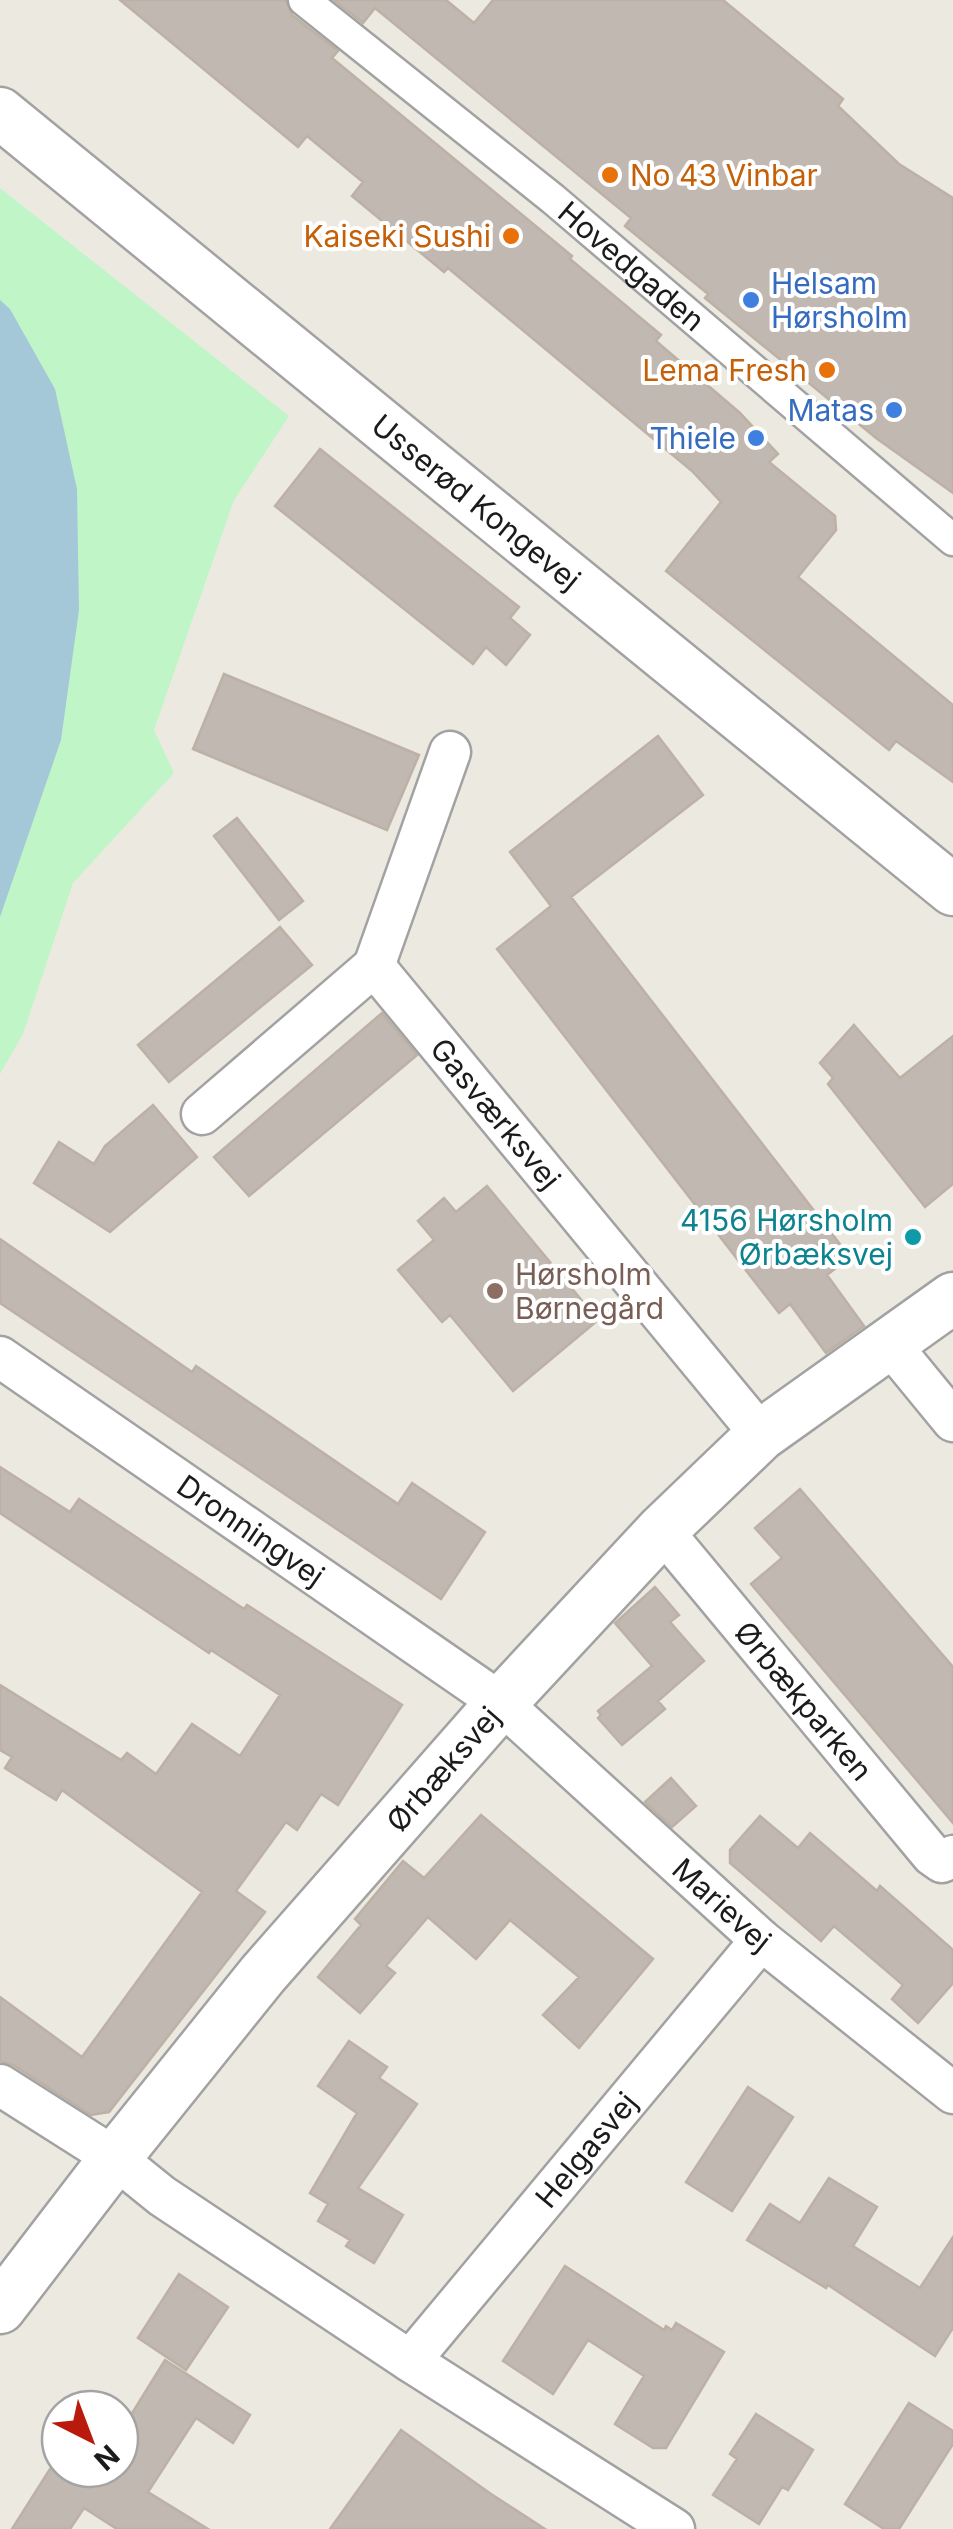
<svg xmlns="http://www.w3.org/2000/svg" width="953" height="2529" viewBox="0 0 953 2529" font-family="Inter,sans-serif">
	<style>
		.park { fill: #c0f5c8 }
		.water { fill: #a4c8d8 }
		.building { fill: #c0b8b1; stroke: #bdb1a5; stroke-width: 2.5 }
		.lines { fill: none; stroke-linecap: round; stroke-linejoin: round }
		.pedestrian-casing { stroke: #a2a2a2; stroke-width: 35 }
		.minor-casing { stroke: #a2a2a2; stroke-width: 45 }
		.tertiary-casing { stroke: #a2a2a2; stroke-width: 55 }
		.pedestrian { stroke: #fff; stroke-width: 30 }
		.minor { stroke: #fff; stroke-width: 40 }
		.tertiary { stroke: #fff; stroke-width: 50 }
		.food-dot { fill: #e8710a; stroke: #fff; stroke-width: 4 }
		.shop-dot { fill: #3f7fe0; stroke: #fff; stroke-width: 4 }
		.culture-dot { fill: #0f9aa8; stroke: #fff; stroke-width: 4 }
		.education-dot { fill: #8d6e63; stroke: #fff; stroke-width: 4 }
		.labels { text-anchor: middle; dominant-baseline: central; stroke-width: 8; stroke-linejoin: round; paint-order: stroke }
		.food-label { font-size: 30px; fill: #c56008; stroke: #fff; text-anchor: end }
		.street-label { font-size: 30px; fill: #1b1b1b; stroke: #fff }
		.shop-label { font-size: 30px; fill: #366cbe; stroke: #fff; text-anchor: end }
		.culture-label { font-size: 30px; fill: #0d838f; stroke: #fff; text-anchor: end }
		.education-label { font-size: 30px; fill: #785e54; stroke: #fff; text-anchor: start }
	</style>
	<rect width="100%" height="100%" fill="#ece9e1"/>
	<path class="park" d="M0,188L289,416L234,500L154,730L174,773L73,883L23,1034L0,1074Z"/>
	<path class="water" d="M0,300L10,309L55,389L77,489L79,610L61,740L0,917Z"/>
	<path class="building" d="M120,0H286L292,15L338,51L332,58L572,256L570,259L661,335L656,341L740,413L778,454L769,462L835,516L836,530L798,577L953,705V782L896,741L889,750L666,571L721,502L692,471L448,268L444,272L352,196L363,182L307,136L298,147Z
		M334,0H446L474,23L493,0H723L843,99L838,106L899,164L953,198V493L876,438L705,298L708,294L625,226L631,218L375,8L363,23Z
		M320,449L519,607L510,618L530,635L506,665L486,647L473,664L275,506Z
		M224,674L419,755L387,830L193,749Z
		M658,736L703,795L571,897L850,1257L827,1275L864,1326L826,1353L790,1304L779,1313L497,949L551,906L510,852Z
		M237,818L303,901L279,920L214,836Z
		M280,927L312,965L169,1082L138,1045Z
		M382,1013L417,1055L249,1196L214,1157Z
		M854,1025L900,1078L953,1036V1184L925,1207L828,1084L833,1078L820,1063Z
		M153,1105L197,1157L110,1232L34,1183L59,1142L94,1164L105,1146Z
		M487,1186L598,1320L513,1391L450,1315L442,1322L398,1270L434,1240L418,1221L444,1198L456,1212Z
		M0,1239L192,1372L196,1366L398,1504L412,1483L485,1532L441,1599L0,1303Z
		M0,1467L70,1512L79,1499L244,1609L247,1605L402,1705L338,1805L321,1794L297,1830L286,1822L236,1891L265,1912L109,2112L91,2115L13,2065L0,2061V1997L82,2057L202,1892L62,1790L56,1800L5,1768L12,1757L0,1750V1685L121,1760L127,1753L156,1774L192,1724L240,1756L280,1695L211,1650L209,1653L0,1513Z
		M800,1489L953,1667V1823L751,1584L782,1558L755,1528Z
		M655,1587L679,1615L670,1622L704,1661L658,1701L665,1709L622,1745L598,1718L601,1715L598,1711L652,1666L615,1623Z
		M671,1778L696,1806L672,1827L645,1802Z
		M481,1815L653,1959L579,2048L543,2015L579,1977L510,1920L476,1959L428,1917L386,1966L395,1973L360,2013L318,1977L361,1925L355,1919L403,1861L424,1878Z
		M760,1816L798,1848L810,1833L877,1891L880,1886L953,1950V1983L918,2023L892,1999L903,1985L834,1926L821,1941L730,1863V1850Z
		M349,2041L387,2067L379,2078L417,2104L358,2188L403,2215L374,2263L346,2246L350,2240L318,2221L328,2204L310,2193L357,2113L318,2086Z
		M748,2087L793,2117L732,2211L686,2182Z
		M829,2178L877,2207L853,2246L920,2288L953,2237V2328L935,2356L828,2285L826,2288L747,2240L770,2204L800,2223Z
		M565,2266L664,2330L666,2326L672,2330L676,2323L724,2352L666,2448H653L615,2424L644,2376L588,2340L553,2394L503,2361Z
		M179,2274L228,2307L186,2370L138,2338Z
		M165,2360L250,2415L233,2443L196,2418L148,2492L208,2529H117L84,2508L70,2529H12L50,2469H120V2408L131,2415Z
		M909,2403L953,2431V2444L899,2529H884L845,2504Z
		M756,2414L813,2450L788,2490L782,2487L759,2524L713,2495L737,2459L730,2454Z
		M401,2430L491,2494L545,2529H330Z"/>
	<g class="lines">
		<g class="pedestrian-casing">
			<g id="pedestrian">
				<path id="s1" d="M304,0L553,199L953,540"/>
			</g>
		</g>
		<g class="minor-casing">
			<g id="minor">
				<path d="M374,966L450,752"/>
				<path id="s2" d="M202,1114L374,966L761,1435"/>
				<path d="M889,1343L953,1421"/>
				<path id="s3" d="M0,1357L501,1703L761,1940L953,2093"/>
				<path id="s4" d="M662,1530L932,1855L942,1862L953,1856"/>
				<path d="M0,2085L115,2158L162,2196L410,2361L674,2529"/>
				<path id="s5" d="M410,2361L761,1940"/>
			</g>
		</g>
		<g class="tertiary-casing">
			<g id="tertiary">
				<path id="s6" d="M0,113C317,373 635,631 953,890"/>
				<path id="s7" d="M0,2308L115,2158L263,1974L501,1703L662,1530L761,1435L953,1298"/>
			</g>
		</g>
		<use href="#pedestrian" class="pedestrian"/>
		<use href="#minor" class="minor"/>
		<use href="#tertiary" class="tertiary"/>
	</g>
	<g class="food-dot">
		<circle cx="610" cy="175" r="10"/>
		<circle cx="511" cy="236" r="10"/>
		<circle cx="827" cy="370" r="10"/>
	</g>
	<g class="shop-dot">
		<circle cx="751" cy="300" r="10"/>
		<circle cx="894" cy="410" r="10"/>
		<circle cx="756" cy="438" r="10"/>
	</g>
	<circle class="culture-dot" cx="913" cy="1237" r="10"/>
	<circle class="education-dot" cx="495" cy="1291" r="10"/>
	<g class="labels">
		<g class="food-label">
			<text x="630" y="175" text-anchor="start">No 43 Vinbar</text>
			<text x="491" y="236">Kaiseki Sushi</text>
			<text x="807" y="370">Lema Fresh</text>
		</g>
		<g class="street-label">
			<text stroke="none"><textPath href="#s1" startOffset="422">Hovedgaden</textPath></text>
			<text stroke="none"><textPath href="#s6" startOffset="615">Usserød Kongevej</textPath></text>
			<text stroke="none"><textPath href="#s2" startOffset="418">Gasværksvej</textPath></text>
			<text stroke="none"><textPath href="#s3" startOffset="305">Dronningvej</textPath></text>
			<text stroke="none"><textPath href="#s4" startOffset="222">Ørbækparken</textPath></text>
			<text stroke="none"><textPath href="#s7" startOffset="698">Ørbæksvej</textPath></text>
			<text stroke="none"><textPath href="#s3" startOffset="908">Marievej</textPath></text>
			<text stroke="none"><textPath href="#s5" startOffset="275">Helgasvej</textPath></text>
		</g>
		<g class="shop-label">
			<text x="771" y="283" text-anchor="start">Helsam<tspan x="771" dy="34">Hørsholm</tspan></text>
			<text x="874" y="410">Matas</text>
			<text x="736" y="438">Thiele</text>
		</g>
		<g class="culture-label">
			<text x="893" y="1220">4156 Hørsholm<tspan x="893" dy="34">Ørbæksvej</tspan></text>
		</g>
		<g class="education-label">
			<text x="515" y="1274">Hørsholm<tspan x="515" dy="34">Børnegård</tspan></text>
		</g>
	</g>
	<g transform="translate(90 2439) rotate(138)"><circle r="48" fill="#ffffff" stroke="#a4a4a4" stroke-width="2.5"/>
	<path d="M0-8L18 38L0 25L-18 38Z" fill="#ba1a0d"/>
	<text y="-15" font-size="28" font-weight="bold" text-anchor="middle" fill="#1b1b1b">N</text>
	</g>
</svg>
